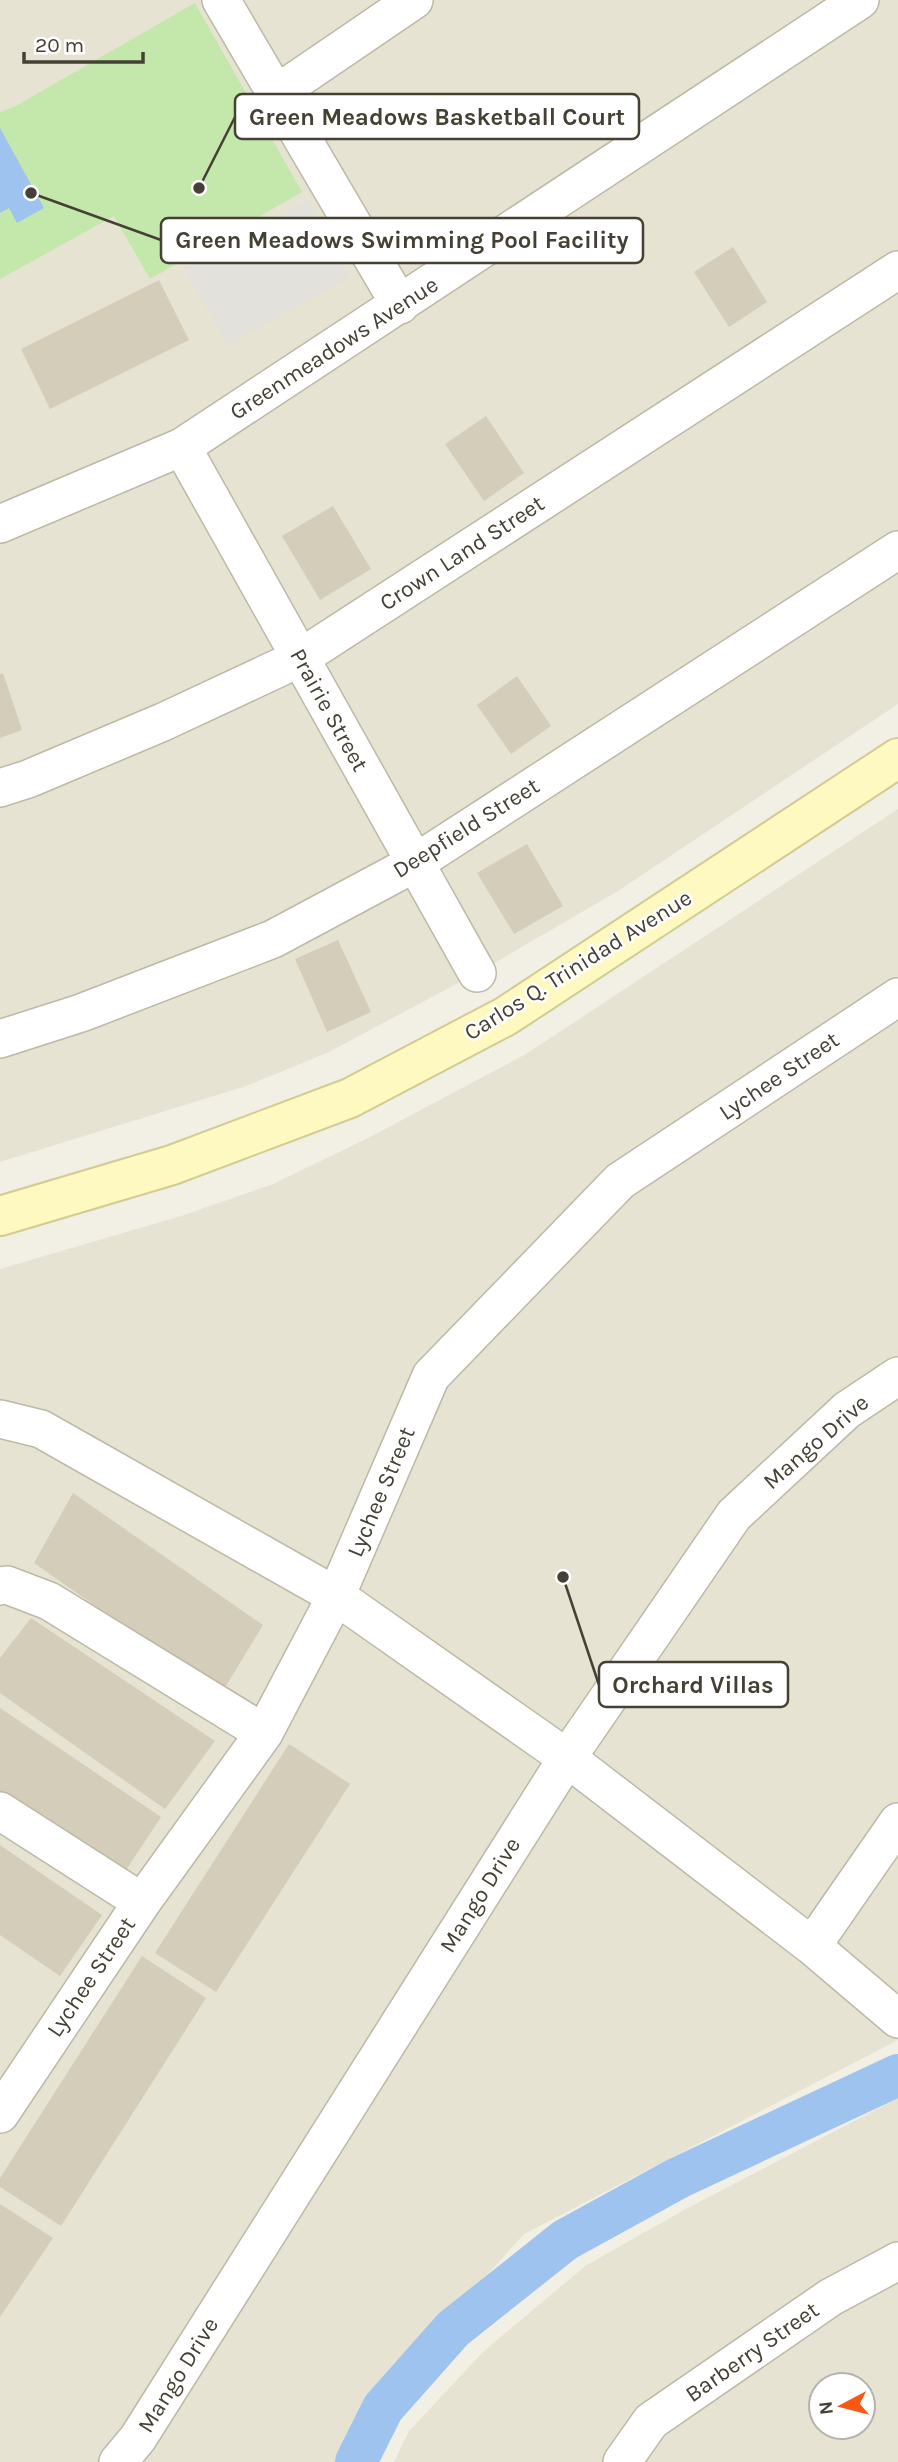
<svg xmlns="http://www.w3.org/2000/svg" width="898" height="2462" viewBox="0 0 898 2462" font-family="Karla,sans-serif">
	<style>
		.residential { fill: #e6e3d2; fill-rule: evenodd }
		.green { fill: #c4e7ac }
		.parking { fill: #e2e1dc }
		.water { fill: #9fc3ef }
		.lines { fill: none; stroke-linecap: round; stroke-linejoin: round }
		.canal { stroke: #9fc3ef; stroke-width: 42 }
		.building { fill: #d3cdb9 }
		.minor-casing { stroke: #bdb9a7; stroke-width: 40 }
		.secondary-casing { stroke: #d2cb94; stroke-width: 42 }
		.minor { stroke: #fff; stroke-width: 37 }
		.secondary { stroke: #fef8c1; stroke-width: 38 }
		.labels { text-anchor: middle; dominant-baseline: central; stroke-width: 5; stroke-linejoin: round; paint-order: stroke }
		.street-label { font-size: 23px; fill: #444034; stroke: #fff }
		.leader { fill: none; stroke: #444034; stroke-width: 2.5 }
		.callout-dot { fill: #444034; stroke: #fff; stroke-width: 2.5 }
		.callout { fill: #fff; stroke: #444034; stroke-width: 2.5 }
		.callout-label { font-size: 24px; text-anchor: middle; font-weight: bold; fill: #444034 }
	</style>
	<rect width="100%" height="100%" fill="#f2f0e4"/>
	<path class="residential" d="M0,0H898V704L618,891L477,973L327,1053L246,1086L0,1162Z
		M898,809V2040L524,2234L373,2402L343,2462H0V1269L181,1216L273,1184L370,1137L526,1054Z
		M898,2098V2462H394L409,2431L483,2352L585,2266L684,2210ZM821,2385H863V2427H821Z"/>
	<path class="green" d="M195,3L302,192L150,279L114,216L0,279V112L14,107Z"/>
	<path class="parking" d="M308,200L351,277L227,346L185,269Z"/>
	<path class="water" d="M0,128L44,208L17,223L9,208L0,213Z"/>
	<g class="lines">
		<path class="canal" d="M356,2462L383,2408L453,2329L565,2240L678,2178L898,2075"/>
	</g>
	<path class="building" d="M733,247L767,302L729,327L694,272Z
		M159,280L189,340L50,409L21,349Z
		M486,416L524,473L484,501L445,444Z
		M333,506L371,569L320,600L282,536Z
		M3,673L22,730L0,738V674Z
		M517,676L551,726L511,754L477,705Z
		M527,844L563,906L514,934L477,873Z
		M338,940L371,1012L327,1032L295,959Z
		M73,1493L263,1625L221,1694L34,1563Z
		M31,1618L215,1741L165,1809L0,1693V1658Z
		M0,1708L161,1817L122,1876L0,1794Z
		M289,1744L350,1784L216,1992L155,1953Z
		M0,1845L102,1915L60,1976L0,1935Z
		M142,1956L206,1998L61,2226L0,2187V2178Z
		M0,2204L53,2238L0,2317Z"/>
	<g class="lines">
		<g class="minor-casing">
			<path id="minor" d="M221,0L400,305
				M276,94L414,0
				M182,447L477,973
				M0,524L182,447L860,0
				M0,788L28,779L163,722L300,658L898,270
				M0,1039L81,1013L273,939L415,863L898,550
				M0,1419L41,1429L336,1596L567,1758L812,1946L898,2019
				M0,1586L7,1585L49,1601L264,1733
				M0,1811L142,1902
				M812,1946L898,1822
				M0,2114L142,1902L264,1733L336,1596L431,1376L620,1181L898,997
				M118,2462L138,2438L567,1758L734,1515L847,1410L898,1376
				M622,2462L651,2421L831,2297L898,2261"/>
		</g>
		<g class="secondary-casing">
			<path id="secondary" d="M0,1216L172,1165L350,1098L506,1016L898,758"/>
		</g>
		<use href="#minor" class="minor"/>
		<use href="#secondary" class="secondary"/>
	</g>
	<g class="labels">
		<g class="street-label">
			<text transform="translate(334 348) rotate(-33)">Greenmeadows Avenue</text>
			<text transform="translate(462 553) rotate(-33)">Crown Land Street</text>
			<text transform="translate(329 710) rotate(61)">Prairie Street</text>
			<text transform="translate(466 828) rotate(-32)">Deepfield Street</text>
			<text transform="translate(578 965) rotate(-32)">Carlos Q. Trinidad Avenue</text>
			<text transform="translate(779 1076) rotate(-34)">Lychee Street</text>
			<text transform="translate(816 1442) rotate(-41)">Mango Drive</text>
			<text transform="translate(381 1492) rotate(-67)">Lychee Street</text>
			<text transform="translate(480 1895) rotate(-58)">Mango Drive</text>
			<text transform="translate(91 1977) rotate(-56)">Lychee Street</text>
			<text transform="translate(752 2352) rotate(-35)">Barberry Street</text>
			<text transform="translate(178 2375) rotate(-58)">Mango Drive</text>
		</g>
	</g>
	<path class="leader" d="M199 188L235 117M31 193L161 240M563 1577L599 1685"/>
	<g class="callout-dot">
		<circle cx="199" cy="188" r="7"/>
		<circle cx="31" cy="193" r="7"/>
		<circle cx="563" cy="1577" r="7"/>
	</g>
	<g class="callout">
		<rect x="235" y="94" width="404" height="45" rx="7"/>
		<rect x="161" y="218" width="482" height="45" rx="7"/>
		<rect x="599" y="1662" width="189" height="45" rx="7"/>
	</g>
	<g class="callout-label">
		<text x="437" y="125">Green Meadows Basketball Court</text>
		<text x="402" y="248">Green Meadows Swimming Pool Facility</text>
		<text x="693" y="1693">Orchard Villas</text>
	</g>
	<g transform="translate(842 2406) rotate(263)"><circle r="33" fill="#ffffff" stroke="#b4b3ae" stroke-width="2"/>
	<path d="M0-5L12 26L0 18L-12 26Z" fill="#f95814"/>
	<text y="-10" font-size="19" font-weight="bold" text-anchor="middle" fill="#444034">N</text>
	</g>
	<path d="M24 52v10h119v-10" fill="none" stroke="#444034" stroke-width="3.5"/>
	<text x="35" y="52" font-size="21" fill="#444034" stroke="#ffffff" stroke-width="5" paint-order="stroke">20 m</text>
</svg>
